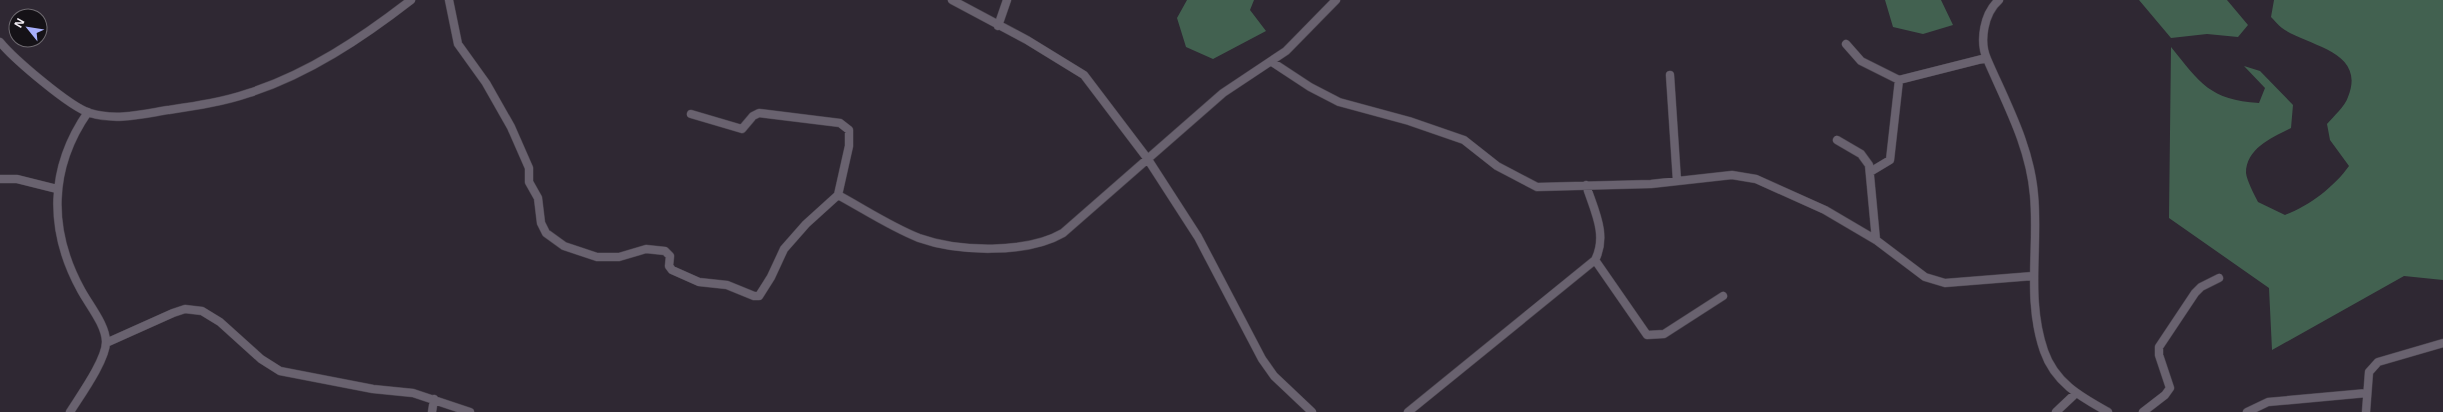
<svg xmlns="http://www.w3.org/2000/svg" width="2443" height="412" viewBox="0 0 2443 412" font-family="'Open Sans',sans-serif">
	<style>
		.forest { fill: #426150 }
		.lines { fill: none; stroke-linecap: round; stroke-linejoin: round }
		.minor-casing { stroke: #4c4650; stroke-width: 9 }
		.minor { stroke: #69626f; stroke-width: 8 }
	</style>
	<rect width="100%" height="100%" fill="#2f2833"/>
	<path class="forest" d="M1187,0H1254L1250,10L1266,31L1213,59L1186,47L1177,18Z
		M1885,0H1941L1953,25L1923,34L1893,27Z
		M2139,0H2227L2248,25L2238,37L2207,34L2171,38Z
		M2274,0H2443V280L2404,276L2272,350L2269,288L2169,218L2171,47C2200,83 2210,100 2259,103L2265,88L2244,66L2260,71L2293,105L2291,128C2273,137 2246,148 2246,173C2247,181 2254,194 2258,202L2285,215C2309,206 2334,187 2349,166L2330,140L2327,124C2334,116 2345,106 2348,97C2367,50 2306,46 2282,28C2278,25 2274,20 2271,17Z"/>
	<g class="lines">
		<g class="minor-casing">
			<path id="minor" d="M449,0L458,44L486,83L511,127L529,168V182L538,198L541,223L546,233L564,246L597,257H619L646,249L665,251L670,256L669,266L672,270L699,282L727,285L754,296H759L771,277L784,249L806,224L838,195L849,146V130L840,123L759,113L753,116L742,129L691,114
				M952,0L1027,40L1084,75L1147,158L1198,237L1262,359L1274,376L1312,412
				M1999,0C1984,13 1979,41 1987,59C2006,103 2030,146 2034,195C2039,247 2026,299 2044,351C2055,383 2081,397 2108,412
				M998,26L1007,0
				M0,42C14,59 70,107 90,113C116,121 143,114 168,110C195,106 223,102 249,93C308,74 362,38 411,0
				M1846,44L1861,61L1899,80L1986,58
				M1272,62L1310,87L1339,102L1409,121L1464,140L1497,166L1537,187L1651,184L1732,175L1756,179L1825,210L1876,240L1925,277L1945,283L2033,276
				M1670,75L1677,181
				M1837,140L1861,154L1869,165L1876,240
				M1870,172L1890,160L1899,80
				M0,179H17L57,189
				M838,195C864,209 891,227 919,238C958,252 1027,254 1063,233L1223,93L1286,51L1336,0
				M1595,260L1647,335L1664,334L1723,296
				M106,343L173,313L185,309L202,311L220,322L261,359L280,371L373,389L413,393L470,412
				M70,412C80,396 106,360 106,342C106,325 89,305 81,290C48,230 49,168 88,112
				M432,412L434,399
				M1408,412L1595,260C1608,235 1594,210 1586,185
				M2056,412L2075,394
				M2143,412L2165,395L2170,388L2159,355V347L2195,293L2201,287L2219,278
				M2247,412L2268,402L2367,393
				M2366,412L2369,372L2378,362L2443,343"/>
		</g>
		<use href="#minor" class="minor"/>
	</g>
	<g transform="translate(28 28) rotate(300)"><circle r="19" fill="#151217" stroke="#6e6a70"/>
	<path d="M0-3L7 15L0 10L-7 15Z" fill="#a8b0fc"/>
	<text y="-6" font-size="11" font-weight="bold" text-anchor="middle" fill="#f3eff6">N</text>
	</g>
</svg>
